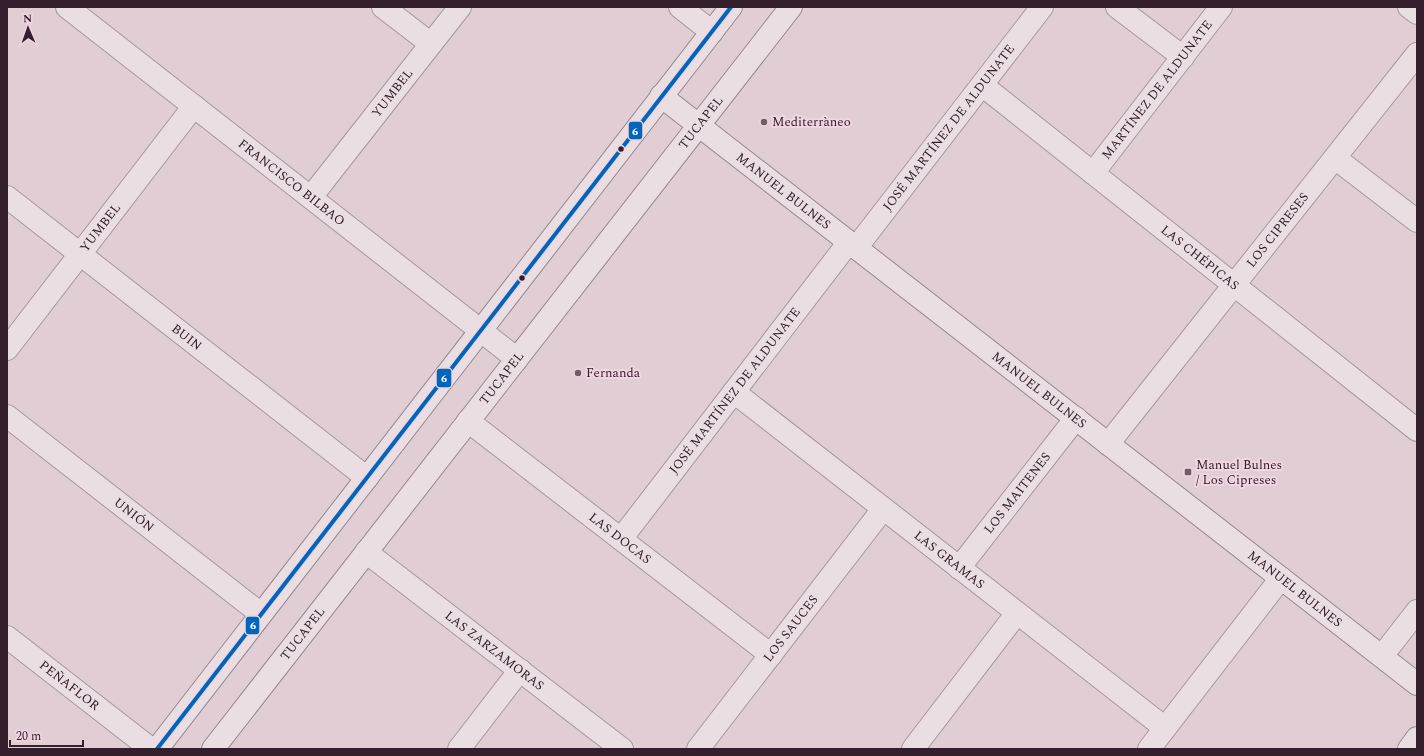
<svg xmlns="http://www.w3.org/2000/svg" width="1424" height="756" viewBox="0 0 1424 756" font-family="Spectral,serif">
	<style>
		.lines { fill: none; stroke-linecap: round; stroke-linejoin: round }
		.street-casing { stroke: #a6979e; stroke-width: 24 }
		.secondary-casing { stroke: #96868e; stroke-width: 24 }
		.street { stroke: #eadee3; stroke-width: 22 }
		.secondary { stroke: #eadee3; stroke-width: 22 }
		.bus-1-casing { stroke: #f1d5e0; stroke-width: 7 }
		.bus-1 { stroke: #0065bd; stroke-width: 4 }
		.poi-dot { fill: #715d68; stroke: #f1d5e0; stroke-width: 1.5 }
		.bus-dot { fill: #34202d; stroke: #f1d5e0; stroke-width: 1.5 }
		.labels { text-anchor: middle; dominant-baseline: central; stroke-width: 4; stroke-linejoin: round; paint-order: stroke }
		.street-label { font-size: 13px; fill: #34202d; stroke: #f1d5e0 }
		.poi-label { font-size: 13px; fill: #34202d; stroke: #f1d5e0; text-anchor: start }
		.line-badge { stroke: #f1d5e0; stroke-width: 1.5 }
		.badge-label { font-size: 11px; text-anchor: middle; font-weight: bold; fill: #fff }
	</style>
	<rect width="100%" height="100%" fill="#e1ced5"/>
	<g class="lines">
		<g class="street-casing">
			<g id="street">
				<path id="s1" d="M67,7L517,359"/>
				<path d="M383,7L431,44"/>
				<path d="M680,7L712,32"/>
				<path d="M1117,7L1183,57"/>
				<path d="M1409,7L1417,13"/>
				<path id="s2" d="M982,85L1417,430"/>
				<path d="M1335,158L1417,221"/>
				<path id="s3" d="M1093,173L1221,7"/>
				<path id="s4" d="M7,197L367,478"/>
				<path id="s5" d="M311,197L460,7"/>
				<path id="s6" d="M856,248L1042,7"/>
				<path id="s7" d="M7,349L194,106"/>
				<path id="s8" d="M734,392L1165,728"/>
				<path id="s9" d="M7,416L261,614"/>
				<path id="s10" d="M468,421L771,655"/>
				<path id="s11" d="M1108,444L1417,54"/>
				<path id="s12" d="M621,539L849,242"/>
				<path id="s13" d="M366,552L622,749"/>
				<path id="s14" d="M959,568L1076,418"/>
				<path id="s15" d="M7,637L151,749"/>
				<path d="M1382,656L1417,611"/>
				<path d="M459,749L520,670"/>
				<path id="s16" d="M698,749L883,509"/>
				<path d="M913,749L1017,613"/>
				<path d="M1149,749L1281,578"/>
			</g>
		</g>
		<g class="secondary-casing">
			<g id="secondary">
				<path id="s17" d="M661,96L1417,684"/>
				<path d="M157,749L731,7"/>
				<path id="s18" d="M213,749L791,7"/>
				<path d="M1409,749L1417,738"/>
			</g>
		</g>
		<use href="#street" class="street"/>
		<use href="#secondary" class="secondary"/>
		<g class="bus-1-casing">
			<path id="bus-1" d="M157,749L731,7"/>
		</g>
		<use href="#bus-1" class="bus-1"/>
	</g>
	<g class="poi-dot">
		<circle cx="764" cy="122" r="4"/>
		<circle cx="578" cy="373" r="4"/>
		<rect x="1184" y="468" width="8" height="8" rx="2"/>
	</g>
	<g class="bus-dot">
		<circle cx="621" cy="149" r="3.5"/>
		<circle cx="522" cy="278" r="3.5"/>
	</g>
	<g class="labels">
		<g class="street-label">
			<text stroke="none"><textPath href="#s3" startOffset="105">MARTÍNEZ DE ALDUNATE</textPath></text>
			<text stroke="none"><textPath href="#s5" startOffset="132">YUMBEL</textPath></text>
			<text stroke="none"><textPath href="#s18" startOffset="794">TUCAPEL</textPath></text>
			<text stroke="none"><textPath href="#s6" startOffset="152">JOSÉ MARTÍNEZ DE ALDUNATE</textPath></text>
			<text stroke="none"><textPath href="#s1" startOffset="285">FRANCISCO BILBAO</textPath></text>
			<text stroke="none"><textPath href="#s17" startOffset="155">MANUEL BULNES</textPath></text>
			<text stroke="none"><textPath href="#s7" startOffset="153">YUMBEL</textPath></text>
			<text stroke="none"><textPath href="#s11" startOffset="273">LOS CIPRESES</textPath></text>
			<text stroke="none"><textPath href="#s2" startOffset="278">LAS CHÉPICAS</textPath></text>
			<text stroke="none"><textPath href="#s4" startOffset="228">BUIN</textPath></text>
			<text stroke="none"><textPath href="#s18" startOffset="470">TUCAPEL</textPath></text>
			<text stroke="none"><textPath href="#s17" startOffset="479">MANUEL BULNES</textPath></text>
			<text stroke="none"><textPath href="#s12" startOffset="187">JOSÉ MARTÍNEZ DE ALDUNATE</textPath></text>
			<text stroke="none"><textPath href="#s14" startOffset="95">LOS MAITENES</textPath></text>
			<text stroke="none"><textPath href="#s9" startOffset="161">UNIÓN</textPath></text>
			<text stroke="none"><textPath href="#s10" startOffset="192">LAS DOCAS</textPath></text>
			<text stroke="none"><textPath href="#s8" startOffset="273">LAS GRAMAS</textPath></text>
			<text stroke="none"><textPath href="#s17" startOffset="803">MANUEL BULNES</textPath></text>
			<text stroke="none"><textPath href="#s16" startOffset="152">LOS SAUCES</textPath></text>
			<text stroke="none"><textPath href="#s18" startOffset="146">TUCAPEL</textPath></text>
			<text stroke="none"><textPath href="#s13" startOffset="162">LAS ZARZAMORAS</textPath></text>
			<text stroke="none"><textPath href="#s15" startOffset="79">PEÑAFLOR</textPath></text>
		</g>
		<g class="poi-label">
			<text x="772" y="122">Mediterràneo</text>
			<text x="586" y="373">Fernanda</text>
			<text x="1196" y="465">Manuel Bulnes<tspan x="1196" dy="15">/ Los Cipreses</tspan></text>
		</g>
	</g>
	<g class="line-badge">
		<rect x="628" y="121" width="15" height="19" rx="4" fill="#0065bd"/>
		<rect x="436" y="368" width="16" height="20" rx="4" fill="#0065bd"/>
		<rect x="245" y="616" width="15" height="19" rx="4" fill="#0065bd"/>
	</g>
	<g class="badge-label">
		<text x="635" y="135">6</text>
		<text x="444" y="382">6</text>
		<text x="253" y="629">6</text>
	</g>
	<rect width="1424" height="756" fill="none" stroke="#34202d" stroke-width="16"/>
	<g transform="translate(28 28) rotate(358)" stroke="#f1d5e0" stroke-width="3" paint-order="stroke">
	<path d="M0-3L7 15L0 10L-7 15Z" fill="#34202d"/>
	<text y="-6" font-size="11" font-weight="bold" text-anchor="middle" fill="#34202d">N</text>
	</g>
	<path d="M10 740v6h73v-6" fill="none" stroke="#34202d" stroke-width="2"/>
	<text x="16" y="740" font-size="12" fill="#34202d" stroke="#f1d5e0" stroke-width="3" paint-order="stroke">20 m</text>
</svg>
